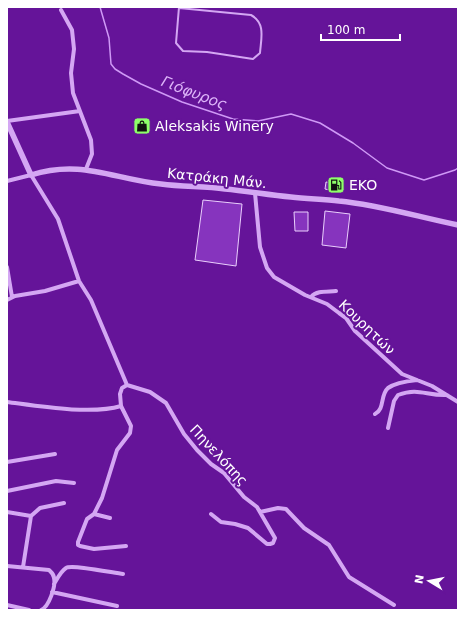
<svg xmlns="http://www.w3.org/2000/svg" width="465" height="617" viewBox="0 0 465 617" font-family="'DejaVu Sans',sans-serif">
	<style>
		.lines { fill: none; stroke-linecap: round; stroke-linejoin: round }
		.stream { stroke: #cf99f6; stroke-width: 1.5 }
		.building { fill: #8634be; stroke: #eacffd }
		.service { stroke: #d4a7f3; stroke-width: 2 }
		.minor { stroke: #d4a7f3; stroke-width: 4 }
		.tertiary { stroke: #d4a7f3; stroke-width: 5.5 }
		.labels { text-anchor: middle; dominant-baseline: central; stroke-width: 4; stroke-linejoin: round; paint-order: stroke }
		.poi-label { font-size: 14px; fill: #fff; stroke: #651499; text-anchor: start }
		.street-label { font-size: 14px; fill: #fff; stroke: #651499 }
		.water-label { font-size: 15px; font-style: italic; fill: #ddb4f9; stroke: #651499 }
	</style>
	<rect width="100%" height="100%" fill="#651499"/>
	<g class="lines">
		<path class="stream" d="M100,7L109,38L111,64L115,69L123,74L141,84L182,102L233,119L258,121L291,114L320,123L353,143L387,168L424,180L455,170L458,168"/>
	</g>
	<path class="building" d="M334,181L340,182L338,192L325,189L326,182L334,183Z
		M203,200L242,204L236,266L195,260Z
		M325,211L350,214L346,248L322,245Z
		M294,212H308V231H295Z"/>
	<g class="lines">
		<path class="service" d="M179,8L251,15C266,23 261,39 260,53L253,59L207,52L183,51L176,43L179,7"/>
		<path class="minor" d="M61,10L72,30L74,49L71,73L73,93L91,140L92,154L86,169
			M7,121L80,111
			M7,181L31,175L58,219L79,281L91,300L127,385
			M255,193L260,247L267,268L274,277L305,295L327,304L339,313L346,318L355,331L402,374L432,386L458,402
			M7,267L12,297
			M311,297C317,290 328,292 336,291
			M7,300L15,296L45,291L79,281
			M7,402C38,406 91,415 121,406
			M375,414C385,409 380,395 388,388C395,383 408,381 417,380
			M388,428L394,401L398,395C419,387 426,396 447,395
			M7,462L55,454
			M7,491L56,481L74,483
			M7,512L31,516L23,567
			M260,512L278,508L286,509L304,528L329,545L349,577L394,605
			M94,514L110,518
			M31,516L40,508L64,503
			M126,546L94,549L80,546L78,545V542L87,519L94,514L102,498L117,450L130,433L131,426L121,406L120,394L122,388L127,385L150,392L166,403L184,434L197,450L211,464L224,473L244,497L257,507L275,538L273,543L270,544H267L248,528L235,524L221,522L211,514
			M7,566L49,570C51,572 54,574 54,578C56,586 49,607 41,610
			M54,584C57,579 61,571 66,568C71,564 114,573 123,574
			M52,592L117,606
			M7,605L29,610"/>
		<path class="tertiary" d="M7,122L31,175C81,159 113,179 161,184C183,187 204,186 225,189C247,191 269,195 291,197C307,199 323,199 339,201C380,205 418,217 458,225"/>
	</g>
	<defs>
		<g id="shop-square" transform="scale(0.9)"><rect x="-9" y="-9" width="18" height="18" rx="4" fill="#8dff69" stroke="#651499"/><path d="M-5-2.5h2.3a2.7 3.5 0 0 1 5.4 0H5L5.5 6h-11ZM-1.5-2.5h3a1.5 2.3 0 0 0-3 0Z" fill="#111"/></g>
		<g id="fuel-square" transform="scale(0.9)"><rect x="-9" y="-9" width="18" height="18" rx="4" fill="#8dff69" stroke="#651499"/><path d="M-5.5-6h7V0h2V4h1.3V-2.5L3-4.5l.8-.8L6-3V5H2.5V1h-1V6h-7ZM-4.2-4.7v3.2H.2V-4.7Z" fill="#111"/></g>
	</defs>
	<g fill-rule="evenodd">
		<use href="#shop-square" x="142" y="126"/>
		<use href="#fuel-square" x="336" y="185"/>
	</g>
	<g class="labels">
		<g class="poi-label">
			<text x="155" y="126">Aleksakis Winery</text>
			<text x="349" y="185">EKO</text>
		</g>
		<g class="street-label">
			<text transform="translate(217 178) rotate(6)">Κατράκη Μάν.</text>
			<text transform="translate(367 327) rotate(44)">Κουρητών</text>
			<text transform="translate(219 455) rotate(47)">Πηνελόπης</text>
		</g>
		<g class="water-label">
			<text transform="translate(194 93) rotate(21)">Γιόφυρος</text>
		</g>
	</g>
	<rect width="465" height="617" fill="none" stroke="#ffffff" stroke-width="16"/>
	<g transform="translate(429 581) rotate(280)" stroke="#651499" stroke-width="3" paint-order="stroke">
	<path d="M0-3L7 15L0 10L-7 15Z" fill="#ffffff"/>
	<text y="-6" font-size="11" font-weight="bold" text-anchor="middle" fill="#ffffff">N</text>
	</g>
	<path d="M321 34v6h79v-6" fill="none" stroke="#ffffff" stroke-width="2"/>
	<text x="327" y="34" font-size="12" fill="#ffffff" stroke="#651499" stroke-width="3" paint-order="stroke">100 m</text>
</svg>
